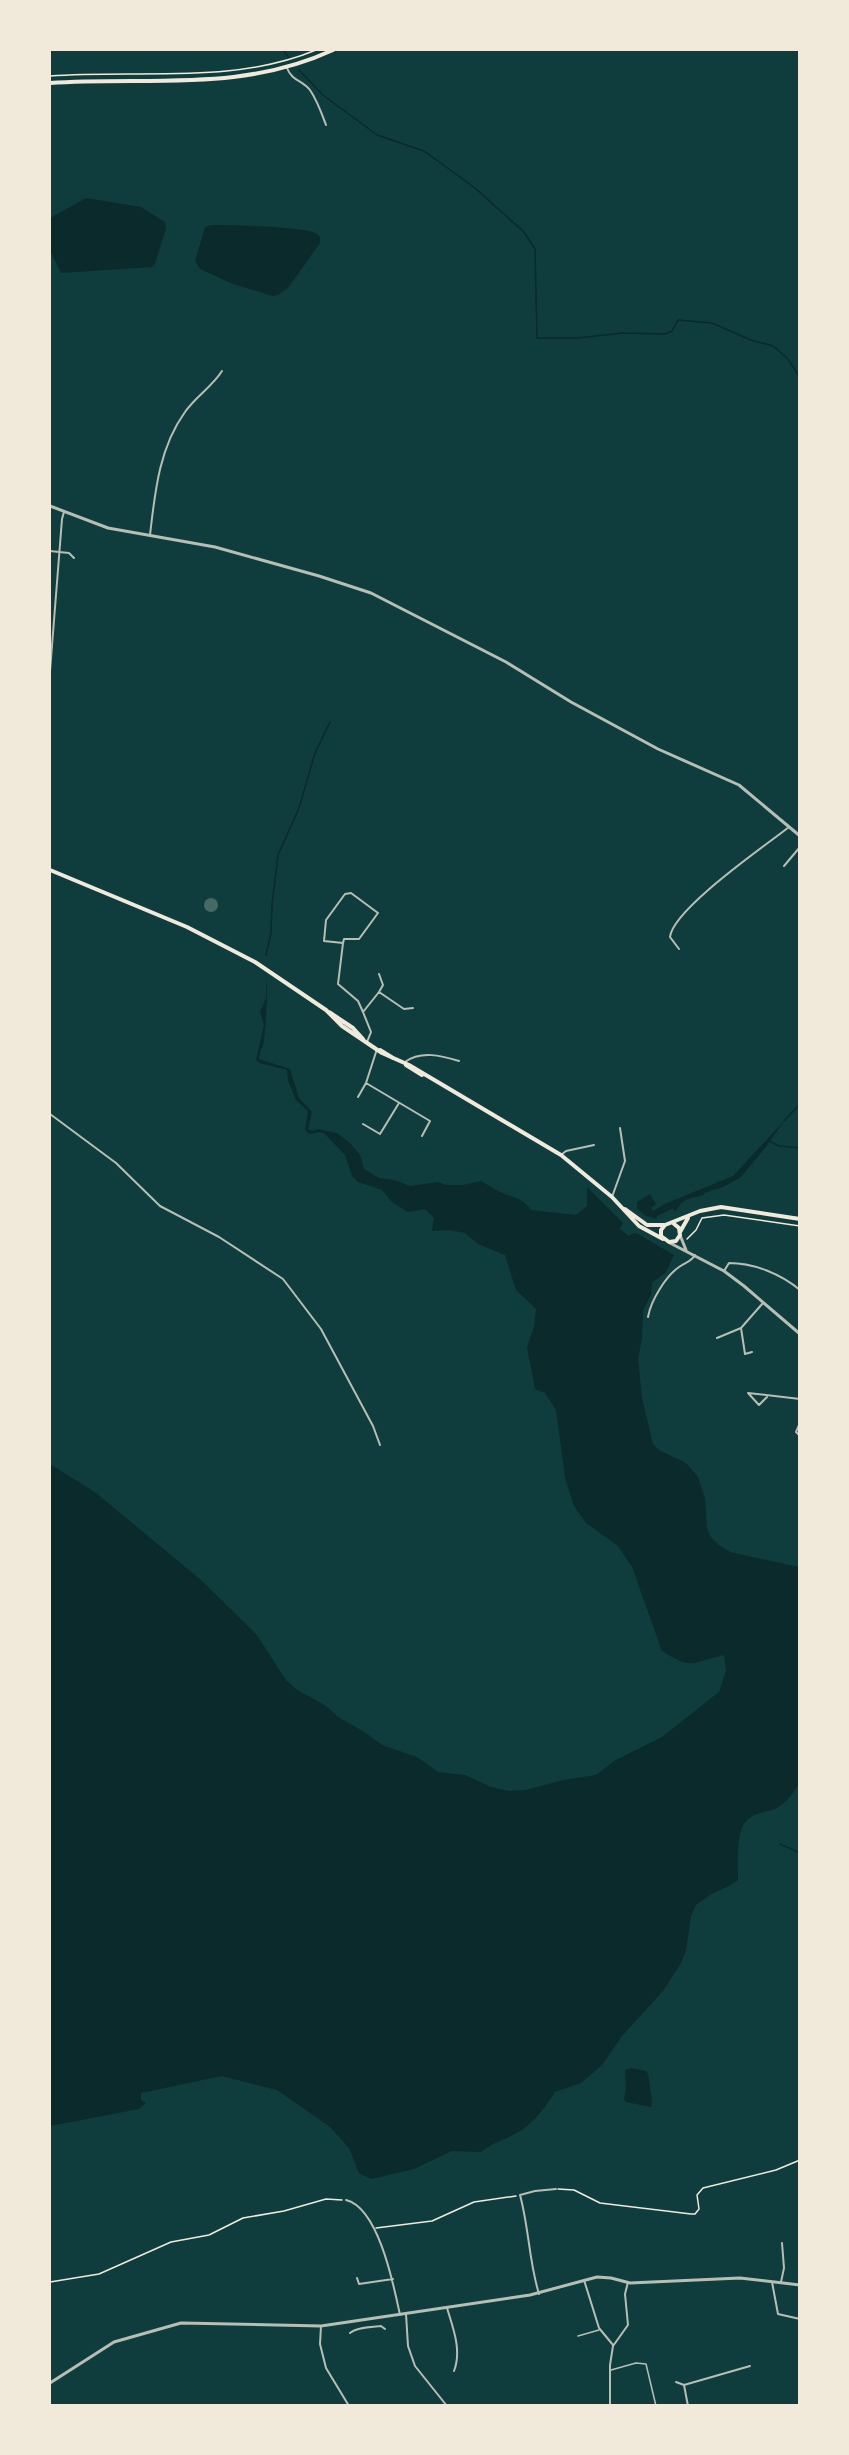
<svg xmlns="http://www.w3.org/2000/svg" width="849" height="2455" viewBox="0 0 849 2455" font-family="Quicksand,sans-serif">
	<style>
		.water { fill: #0a2a2b }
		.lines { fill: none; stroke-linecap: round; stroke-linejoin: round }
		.stream { stroke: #0a2a2b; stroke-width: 1.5 }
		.building { fill: #486865 }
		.path { stroke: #f1e9da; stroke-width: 1.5 }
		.service { stroke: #b8beb3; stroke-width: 1.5 }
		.minor { stroke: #b8beb3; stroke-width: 2 }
		.tertiary { stroke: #b8beb3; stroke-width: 3 }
		.secondary { stroke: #f1e9da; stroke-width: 4 }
	</style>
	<rect width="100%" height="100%" fill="#0f3d3e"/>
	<path class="water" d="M86,198L141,207L165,222L166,228L155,264L152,267L61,273L50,250V218Z
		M211,225C228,225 306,226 317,234C321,237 320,238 320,243L288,288L278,295L273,296L233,284L200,269L195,261L205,227Z
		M266,978C268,1000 266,1020 264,1041C263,1047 259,1053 259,1059L290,1069L299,1098L312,1112L308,1129L312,1131L318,1129L337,1133L351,1144L360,1155L364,1169L379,1178L394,1180L410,1186L438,1182L446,1185H463L481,1181C487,1184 492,1188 498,1191C511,1198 522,1196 531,1210L576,1215L587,1206V1187L623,1223L620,1229L629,1236L634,1233L638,1234L674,1255L666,1272L652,1283L651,1294L643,1311L642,1338L638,1359L642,1398L653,1444L659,1450L686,1463L698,1477L705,1498L707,1528L710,1536L719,1545L730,1552L799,1567V1784C793,1793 787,1802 777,1808C766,1813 751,1812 744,1824C736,1836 738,1865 738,1880L729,1886L711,1894L696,1905L691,1916L686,1950L681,1963L663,1991L622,2036L602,2065L581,2083L555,2092C545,2108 532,2125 515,2134C502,2141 494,2142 481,2152L452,2151L414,2169L371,2179L359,2173L349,2148L330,2127L277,2090L222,2076L141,2093V2100L146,2103L139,2109L50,2126V1464L96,1493L201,1580L256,1634L286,1680L296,1689L326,1706L338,1717L363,1731L382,1745L417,1757L438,1772L465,1775L491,1787L509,1791L526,1790L563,1780L596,1775L614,1761L662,1737L719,1692L726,1671L724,1655C691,1662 693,1671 662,1651L632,1567L618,1546L586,1523L574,1506L565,1478L556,1410L545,1393L535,1389L527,1347L534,1327L536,1309L516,1290L505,1255L478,1244L465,1233L449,1230L432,1231L434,1218L425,1209L408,1212L393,1203L382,1190L358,1182L352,1176L345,1155L325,1134L319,1132L310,1134L305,1130L308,1111L296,1100L288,1081L287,1070L260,1063L256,1060L264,1025L260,1012L266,998Z
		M785,1120L765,1148L741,1177L723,1187L704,1193V1195C692,1198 682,1198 676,1211L672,1209L657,1216V1219L644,1215L637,1208V1202L650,1194L656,1204L651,1208L653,1211L667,1203L733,1176Z
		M631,2068L646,2071L648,2074L652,2100L651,2107L626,2102L624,2099L626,2090L625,2070Z"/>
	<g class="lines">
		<path class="stream" d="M283,50L289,58
			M299,70L323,95L377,135L424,151L475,188L524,232L535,249L537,338H578L623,333L665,334L672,331L678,320L712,323L751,340L773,346L787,358L800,377
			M266,955L271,933L272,905L278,855L299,808L315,753L330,722
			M784,1121L800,1104
			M769,1141L779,1146L800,1148
			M780,1844L800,1853"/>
	</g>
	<path class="building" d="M204 905a7 7 0 1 1 14 0a7 7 0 1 1-14 0Z"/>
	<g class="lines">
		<path class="path" d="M50,76C139,69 232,85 316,50
			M687,1239L696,1230L702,1218L724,1215L800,1226
			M558,2189L574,2190L600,2203L691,2214H695L699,2209L697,2195L703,2188L776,2170L800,2160
			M376,2228L432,2221L474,2202L516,2196
			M50,2282L99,2274L171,2242L209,2235L243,2218L284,2211L326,2199L342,2200"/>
		<path class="service" d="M578,2336L599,2330
			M611,2370L636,2363L646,2364L656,2406"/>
		<path class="minor" d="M287,68C292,81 302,80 310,90C317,100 322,114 326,125
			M150,535C155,492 159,448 185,412C195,397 212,387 222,371
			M50,551L69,553L74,558
			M50,671L62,519L64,512
			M784,866L800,847
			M343,943L324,941L326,920L345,894L351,893L378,913L359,939H344L343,943L338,984L358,1001L363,1012
			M679,949L670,937C673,909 765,846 789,827
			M379,992L383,985L379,974
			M367,1042L371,1032L363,1012L379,992L404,1009L413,1008
			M377,1049L366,1083L430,1121L422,1136
			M405,1062C421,1050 442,1056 459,1061
			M358,1097L366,1083
			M50,1114L116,1163L160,1206L219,1237L283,1279L321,1329L373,1426L380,1445
			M363,1124L380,1134L399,1103
			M561,1155L566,1151L594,1145
			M612,1197L625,1161L620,1128
			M724,1271L729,1263C754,1263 781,1274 800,1290
			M648,1317C651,1300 666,1276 679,1267C686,1262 691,1262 695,1255
			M741,1328L745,1354L752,1352
			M717,1338L741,1328L763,1303
			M767,1397L759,1405L748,1393L800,1399
			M800,1423L796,1432L800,1436
			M346,2200C379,2208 394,2287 400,2315
			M357,2278L359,2284L393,2279
			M584,2280L599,2328L613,2345
			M772,2282L778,2314L800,2319
			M781,2282L784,2268L782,2243
			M539,2294C529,2262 529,2228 520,2195L535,2191L556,2189
			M447,2308C453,2328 462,2350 454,2371
			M406,2314L408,2346L415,2366L447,2406
			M321,2326L320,2344L326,2368L349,2406
			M350,2333C357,2327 371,2327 381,2326L385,2329
			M676,2382L684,2385
			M610,2406V2365L613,2346L628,2325L625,2294L628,2282
			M688,2406L684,2385L750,2366"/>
		<path class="tertiary" d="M50,506L108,528L215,547L319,576L371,593L506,662L571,702L658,749L739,785L800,836
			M680,1235L686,1250
			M670,1243L724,1271L744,1286L800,1334
			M50,2383L114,2342L181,2323L321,2326L530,2295L597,2277L611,2278L630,2283L740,2278L800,2285"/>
		<path class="secondary" d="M50,83C148,76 240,93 333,50
			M50,870L187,927L255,962L326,1010L342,1026L382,1053L409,1065L561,1155L612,1197L639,1226L663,1239
			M329,1012L353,1028L363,1039
			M380,1050L393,1058
			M406,1065L422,1075
			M625,1209L647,1225H664
			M673,1223L679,1228L680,1235L676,1241L669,1242L661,1236V1230L665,1225L700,1211L721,1207L800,1219
			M680,1232L688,1218"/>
	</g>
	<rect width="849" height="2455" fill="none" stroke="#f1e9da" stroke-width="102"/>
</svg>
